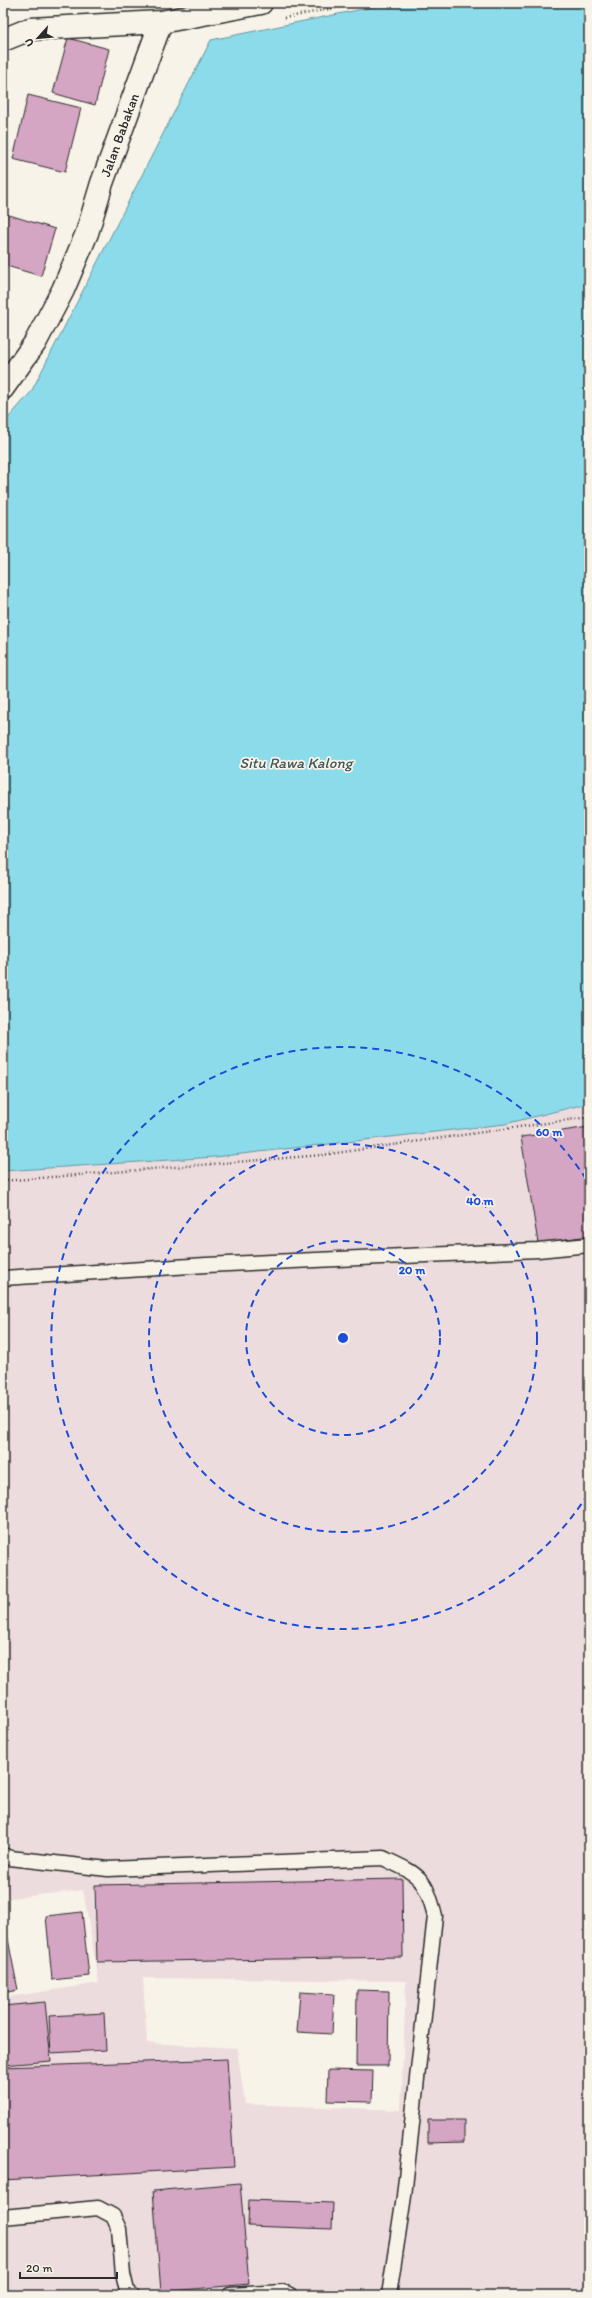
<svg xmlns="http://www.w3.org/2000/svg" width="592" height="2298" viewBox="0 0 592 2298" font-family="Itim,sans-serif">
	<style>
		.built { fill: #eddcdd; fill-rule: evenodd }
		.water { fill: #8cdbea; stroke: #65959e }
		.building { fill: #d5a5c4; stroke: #2b2b2b }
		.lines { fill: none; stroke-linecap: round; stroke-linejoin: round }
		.service-casing { stroke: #2b2b2b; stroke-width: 17 }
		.minor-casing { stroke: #2b2b2b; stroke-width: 25 }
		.path { stroke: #2b2b2b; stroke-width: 2.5; stroke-dasharray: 1 3; stroke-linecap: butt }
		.service { stroke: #f7f3e8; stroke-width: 14 }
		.minor { stroke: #f7f3e8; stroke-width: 22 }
		.ring { fill: none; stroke: #1d4ed8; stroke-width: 2; stroke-dasharray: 7 5 }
		.labels { text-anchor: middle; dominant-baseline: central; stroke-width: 3.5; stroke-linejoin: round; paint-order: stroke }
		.street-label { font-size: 14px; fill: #2b2b2b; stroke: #f7f3e8 }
		.water-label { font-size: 15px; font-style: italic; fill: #43575b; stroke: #f7f3e8 }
		.centre { fill: #1d4ed8; stroke: #f7f3e8; stroke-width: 2 }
		.ring-label { font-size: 12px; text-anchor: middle; font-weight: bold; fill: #1d4ed8; stroke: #f7f3e8; stroke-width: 3.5; stroke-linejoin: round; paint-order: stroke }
	</style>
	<rect width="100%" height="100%" fill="#f7f3e8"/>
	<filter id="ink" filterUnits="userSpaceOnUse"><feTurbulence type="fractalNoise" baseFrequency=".025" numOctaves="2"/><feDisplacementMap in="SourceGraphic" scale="8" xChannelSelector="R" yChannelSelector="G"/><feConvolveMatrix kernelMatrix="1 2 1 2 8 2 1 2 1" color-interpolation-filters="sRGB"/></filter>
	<g filter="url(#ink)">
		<path class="built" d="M589,1103V2295H3V1998L99,1983L83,1890L3,1899V1171L215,1157L505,1124ZM143,1978L406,1981L401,2110L245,2104L237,2048L147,2043Z"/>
		<path class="water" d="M392,3H589V1103L505,1124L215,1157L3,1171V424L31,392L211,40Z"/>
		<path class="building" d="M68,38L109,49L95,105L53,93Z
			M28,95L81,108L65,172L13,159Z
			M6,214L55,229L41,276L3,265V225Z
			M589,1127V1236L538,1243L521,1137Z
			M402,1879L403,1957L97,1962L95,1885Z
			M82,1912L89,1976L52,1980L46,1916Z
			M6,1929L18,1990L3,1993V1930Z
			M357,1990L389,1991L388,2066H356Z
			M300,1992L334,1994L332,2034L297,2032Z
			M45,2002L51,2061L3,2065V2006Z
			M104,2013L106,2050L51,2053L49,2016Z
			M227,2059L234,2167L3,2180V2067Z
			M328,2070L373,2071L372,2102L327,2101Z
			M428,2120H464V2142L428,2143Z
			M240,2183L249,2284L161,2292L153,2191Z
			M249,2200L333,2203L332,2229L248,2226Z"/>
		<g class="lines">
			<g class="service-casing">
				<path id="service" d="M3,1278L206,1265L538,1250L589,1245
					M3,1855L10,1858L108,1869L383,1858C419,1875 425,1876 435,1916L404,2196L389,2295
					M3,2217L98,2208L113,2216L119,2229L123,2274L127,2291L132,2295
					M230,2295L283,2292L291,2295"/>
			</g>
			<g class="minor-casing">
				<path id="minor" d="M3,40L30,29L161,22L261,3
					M3,388L35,343L63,290L87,233L102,183L161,22"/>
			</g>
			<path class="path" d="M284,18L360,3
				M3,1181L322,1155L589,1117"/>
			<use href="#service" class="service"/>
			<use href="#minor" class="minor"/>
		</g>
	</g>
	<g class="ring">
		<circle cx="343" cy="1338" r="97"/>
		<circle cx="343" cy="1338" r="194"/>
		<path d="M588 1494A291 291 0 1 1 588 1182"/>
	</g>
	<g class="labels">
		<g class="street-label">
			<text transform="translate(120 135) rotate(-70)">Jalan Babakan</text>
		</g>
		<g class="water-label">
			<text x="296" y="763">Situ Rawa Kalong</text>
		</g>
	</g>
	<circle cx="343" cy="1338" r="6" class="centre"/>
	<g class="ring-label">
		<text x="549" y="1136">60 m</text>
		<text x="480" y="1205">40 m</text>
		<text x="412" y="1274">20 m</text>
	</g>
	<rect width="592" height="2298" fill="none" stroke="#f7f3e8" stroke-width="16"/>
	<rect x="8" y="8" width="576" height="2282" fill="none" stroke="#2b2b2b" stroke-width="1.5" filter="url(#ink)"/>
	<g transform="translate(38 38) rotate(243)" stroke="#f7f3e8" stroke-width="3" paint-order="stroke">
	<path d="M0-3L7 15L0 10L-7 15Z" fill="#2b2b2b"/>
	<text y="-6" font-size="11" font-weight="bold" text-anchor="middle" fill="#2b2b2b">U</text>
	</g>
	<path d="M20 2272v6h97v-6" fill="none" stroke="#2b2b2b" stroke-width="2"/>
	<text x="26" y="2272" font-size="12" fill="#2b2b2b" stroke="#f7f3e8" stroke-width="3" paint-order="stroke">20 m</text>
</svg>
